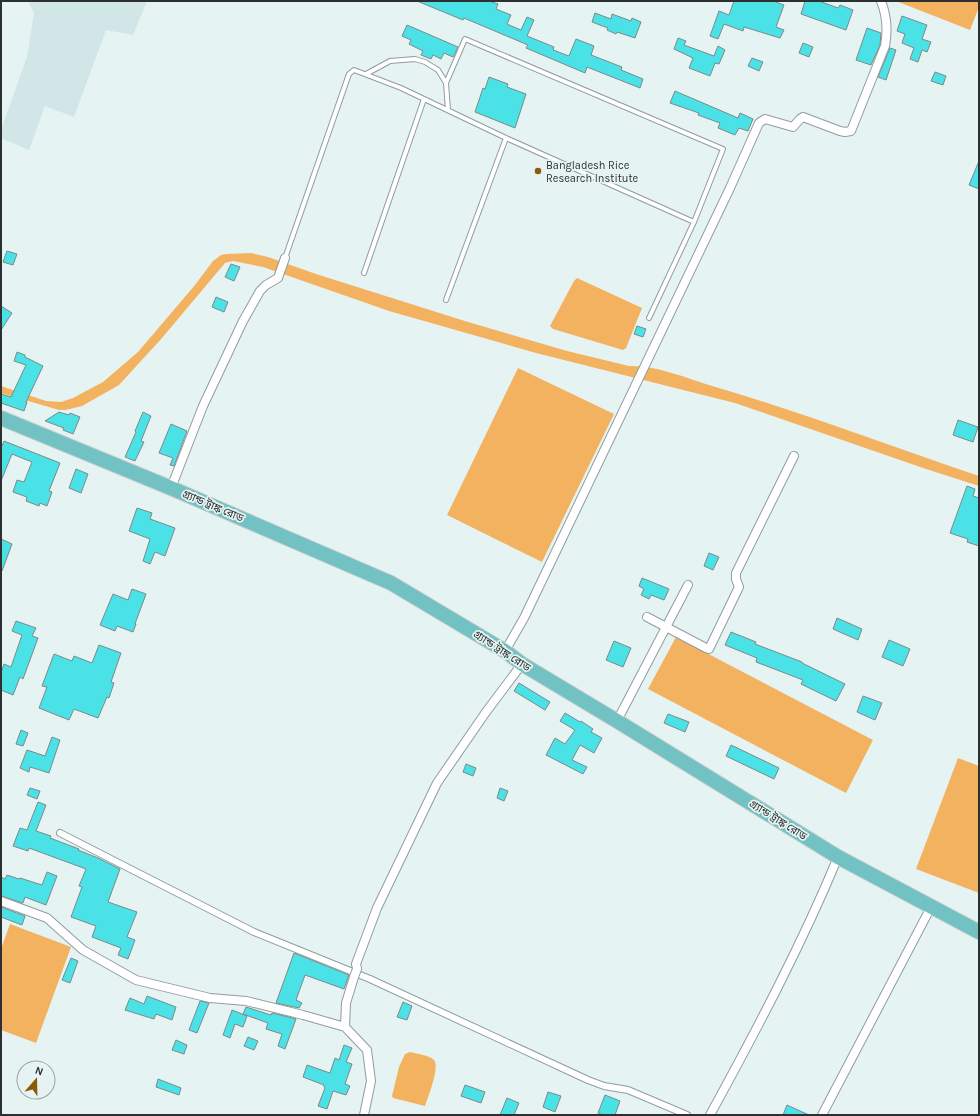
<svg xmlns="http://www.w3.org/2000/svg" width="980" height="1116" viewBox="0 0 980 1116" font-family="Karla,'Noto Sans Bengali',sans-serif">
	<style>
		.built { fill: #d1e6e7 }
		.water { fill: #f3b260 }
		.building { fill: #4ae2e7; stroke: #7e8989 }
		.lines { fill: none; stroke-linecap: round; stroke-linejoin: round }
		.service-casing { stroke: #919c9d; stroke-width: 6 }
		.pedestrian-casing { stroke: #919c9d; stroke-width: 8 }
		.minor-casing { stroke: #919c9d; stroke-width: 10 }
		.trunk-casing { stroke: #cccdcd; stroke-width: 16 }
		.service { stroke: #fff; stroke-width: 4 }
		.pedestrian { stroke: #fff; stroke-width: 6 }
		.minor { stroke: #fff; stroke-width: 8 }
		.trunk { stroke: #72c2c4; stroke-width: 14 }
		.minor-bridge-casing { stroke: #919c9d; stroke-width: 10; stroke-linecap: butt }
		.minor-bridge { stroke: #fff; stroke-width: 8 }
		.poi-dot { fill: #8c5905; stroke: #e6f3f3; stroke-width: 1.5 }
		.labels { text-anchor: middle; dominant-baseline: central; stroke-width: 3.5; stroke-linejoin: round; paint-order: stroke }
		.poi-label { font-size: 11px; fill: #2c3030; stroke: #e6f3f3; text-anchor: start }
		.street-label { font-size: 11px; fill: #2c3030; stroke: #e6f3f3 }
	</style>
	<rect width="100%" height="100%" fill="#e6f3f3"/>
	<path class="built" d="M28,1H147L133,35L106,30L74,117L45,106L29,150L1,138V130L27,57L34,13Z"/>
	<path class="water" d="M896,1H979V7L970,30Z
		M251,253L268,257L316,274L468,322L567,351L629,366C655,365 687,378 712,386C802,412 890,446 979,476V486L926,469L735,403L536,353L389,311L263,267L233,261L225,263L162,338L119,385L82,406L66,410H59L1,393V386L46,401L61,402L73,398L103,382L138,352L195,285L213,261L221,255L227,254Z
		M577,278L642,308L626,348L623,350L553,329L550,326L574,281Z
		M518,368L614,414L542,562L447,515Z
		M676,637L873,740L846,793L648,689Z
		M958,758L979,766V893L916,869Z
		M10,924L71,947L36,1043L1,1030V949Z
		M410,1052C417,1054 429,1055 434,1060C440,1067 428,1097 425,1106L393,1098L392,1096L399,1067L405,1054Z"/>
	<path class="building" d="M417,1H489L498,4L496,9L511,15L507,24L521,30L527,17L534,20L527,36L554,47L553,50L569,56L576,39L594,46L591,55L622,67L621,70L643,79L640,88L587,67L585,73L526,48L528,45L464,18L463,20Z
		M734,1H773L784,5L776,27L784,30L780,38L744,27L743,31L724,24L718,39L710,36L719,11L729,15Z
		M805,1H819L838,8L840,5L853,10L846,30L801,14Z
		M595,13L611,19L612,14L631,21L632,18L641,22L635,38L617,32L616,34L607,30L608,28L592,22Z
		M902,16L927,25L922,39L931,42L927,52L922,50L918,62L910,59L914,48L902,43L905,34L897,31Z
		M407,25L458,47L453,57L444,53L441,59L433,55L431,59L421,55L423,51L409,44L411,40L402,36Z
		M867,28L881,33L880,45L871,65L856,60Z
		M678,38L686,41L684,45L714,56L718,46L725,50L719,64L715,63L710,76L689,68L693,58L674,49Z
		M803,43L813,47L809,57L799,53Z
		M890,48L896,50L886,80L878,77Z
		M752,58L763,62L759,71L748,66Z
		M935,72L946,76L943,85L931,81Z
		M489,77L508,84L507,87L526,94L515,128L475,112L483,88L485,89Z
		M675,91L738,118L740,113L753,119L748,131L739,128L735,135L718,128L720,123L698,115L699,113L670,103Z
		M979,161V189L969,185Z
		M7,251L17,254L13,265L3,262Z
		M231,264L240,267L234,281L225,277Z
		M216,297L228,302L224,312L212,307Z
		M1,306L12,313L1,330Z
		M637,326L646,329L643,337L634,334Z
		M17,352L25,355V357L43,366L26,402H27L24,411L1,403V394L11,397L26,365L14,361Z
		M59,412L69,415L70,413L80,417L73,434L63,430L64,428L45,421Z
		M143,412L151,416L141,441L144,442L135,461L125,457L136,432L135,431Z
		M958,420L978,427L973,442L953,435Z
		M171,424L187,431L174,466L170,465L173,458L159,453Z
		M4,441L60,463L49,491L52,492L47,506L40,503L39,506L26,501L27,497L13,492L17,480L24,482L32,462L12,454L1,481V448Z
		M76,469L88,474L81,493L69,488Z
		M967,486L975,489L973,496L979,498V546L967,542L968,539L950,533Z
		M137,508L152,513L150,519L175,528L165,556L155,552L150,564L143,561L150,539L129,531Z
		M1,539L12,544L2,571H1Z
		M709,553L719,557L713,570L704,566Z
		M642,578L669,589L664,600L651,595L649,599L641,595L644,589L639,586Z
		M132,589L146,594L135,624H136L133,632L117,626L115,631L100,625L113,594L128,600Z
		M837,618L862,629L858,640L833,629Z
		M16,621L36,628L32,636L38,638L23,679L20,677L13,695L1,690V673L4,664L11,667L22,635L12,631Z
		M731,632L756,642L755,644L802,662V663L845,684L836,701L801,684L803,680L756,662L757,658L725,645Z
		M889,640L910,649L903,666L882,657Z
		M614,641L631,648L623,667L606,660Z
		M99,645L121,653L111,682L114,683L109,698L107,697L98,718L74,709L69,720L39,708L47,687L42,686L54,654L72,661L74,656L92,663Z
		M519,683L550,702L545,710L514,691Z
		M863,696L882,703L875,720L857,712Z
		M565,713L580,722L581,721L593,729L591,732L602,738L594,753L580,745L572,760L587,767L583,774L546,755L555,738L565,744L575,730L560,721Z
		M668,714L689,722L685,732L664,723Z
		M21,730L28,733L23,746L16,744Z
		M52,737L60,740L49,773L30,767L29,772L20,768L27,750L45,756Z
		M731,745L779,768L774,779L726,756Z
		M466,764L476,768L473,776L463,772Z
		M30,788L40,791L37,799L27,795Z
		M500,788L508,791L504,801L497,798Z
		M38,802L46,805L36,831L51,836L50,838L79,849L78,850L98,858L120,869L108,902L137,912L127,937L135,940L128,959L118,955L121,948L92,937L96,926L71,917L82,887L79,886L86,869L29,848L28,851L13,846L20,828L27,830Z
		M47,872L57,876L46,905L25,897L23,903L1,896V877L5,879L7,875L19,879L20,878L42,885Z
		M1,907L25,916L22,925L1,917Z
		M294,953L349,975L344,989L305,975L296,1000L302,1003L299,1008L276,1003Z
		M71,958L78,961L70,983L62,980Z
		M147,996L176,1007L172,1020L156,1014L154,1019L125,1010L130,998L144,1004Z
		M200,1001L209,1003L197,1033L189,1030Z
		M403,1002L412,1006L407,1020L397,1017Z
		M246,1007L271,1015L272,1013L296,1019L285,1049L278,1046L282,1034L266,1029L268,1023L243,1014Z
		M232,1010L247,1016L243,1027L235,1024L230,1038L223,1035Z
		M248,1037L258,1041L254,1050L244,1046Z
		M176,1040L187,1045L184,1054L172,1050Z
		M344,1045L352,1048L346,1062L352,1064L345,1084L350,1086L346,1095L333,1091L327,1109L318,1106L325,1088L324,1087V1085L303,1077L307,1065L330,1073L335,1058L339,1060Z
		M158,1079L181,1088L179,1095L156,1087Z
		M465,1085L485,1092L481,1103L461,1096Z
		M548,1092L561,1096L555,1112L543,1107Z
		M605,1095L620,1101L615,1115H603L598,1113Z
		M507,1098L519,1103L514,1115H500Z
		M787,1105L809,1115H783Z"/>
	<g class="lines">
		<g class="service-casing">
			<path id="service" d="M366,74L390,61L415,59L425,62L438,70L446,83L448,110
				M446,83L465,39L723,149L694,222
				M285,258L349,74L354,70L401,88L506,138L694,222L649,318
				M364,273L424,99
				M446,300L506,138"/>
		</g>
		<g class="pedestrian-casing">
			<path id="pedestrian" d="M60,833L254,932L370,979L588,1080L604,1086L628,1090L687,1115"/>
		</g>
		<g class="minor-casing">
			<path id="minor" d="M171,488L203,406L243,321L260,291L266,285L278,278L285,258
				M647,617L706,648L709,649L739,587L736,579V573L794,456
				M505,651L524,618L730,188L759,123L765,119L793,127L800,119L803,117L840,131L845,132L851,131L885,46C888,30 887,16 881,1
				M617,721L688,585
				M1,901L47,918L83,950L136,980L210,998L246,1001L303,1015L345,1027
				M357,969L356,964L377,908L437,783L486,712L522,664
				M354,977L346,1003L345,1027L367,1050L371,1081L364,1115
				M710,1115C756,1031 801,946 838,857
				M822,1115L931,907"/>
		</g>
		<g class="trunk-casing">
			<path id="trunk" d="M1,418L171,488L391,583L505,651L522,664L617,721L838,857L979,932"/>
		</g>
		<use href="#service" class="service"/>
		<use href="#pedestrian" class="pedestrian"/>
		<use href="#minor" class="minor"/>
		<use href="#trunk" class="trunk"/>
		<g class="minor-bridge-casing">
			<path id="minor-bridge" d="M354,977L357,969"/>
		</g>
		<use href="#minor-bridge" class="minor-bridge"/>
	</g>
	<circle class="poi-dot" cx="538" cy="171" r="4"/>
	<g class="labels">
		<g class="poi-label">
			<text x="546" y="165">Bangladesh Rice<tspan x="546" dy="13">Research Institute</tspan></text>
		</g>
		<g class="street-label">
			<text transform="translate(213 506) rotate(23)">গ্র্যান্ড ট্রাঙ্ক রোড</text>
			<text transform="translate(502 651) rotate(33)">গ্র্যান্ড ট্রাঙ্ক রোড</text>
			<text transform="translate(778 820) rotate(32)">গ্র্যান্ড ট্রাঙ্ক রোড</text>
		</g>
	</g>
	<rect width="980" height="1116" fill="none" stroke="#2c3030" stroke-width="4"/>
	<g transform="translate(36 1080) rotate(20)"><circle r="19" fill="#e6f3f3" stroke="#9ca5a5"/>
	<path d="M0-3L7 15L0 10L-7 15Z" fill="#8c5905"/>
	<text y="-6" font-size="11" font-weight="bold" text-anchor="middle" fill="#2c3030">N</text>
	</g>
</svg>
